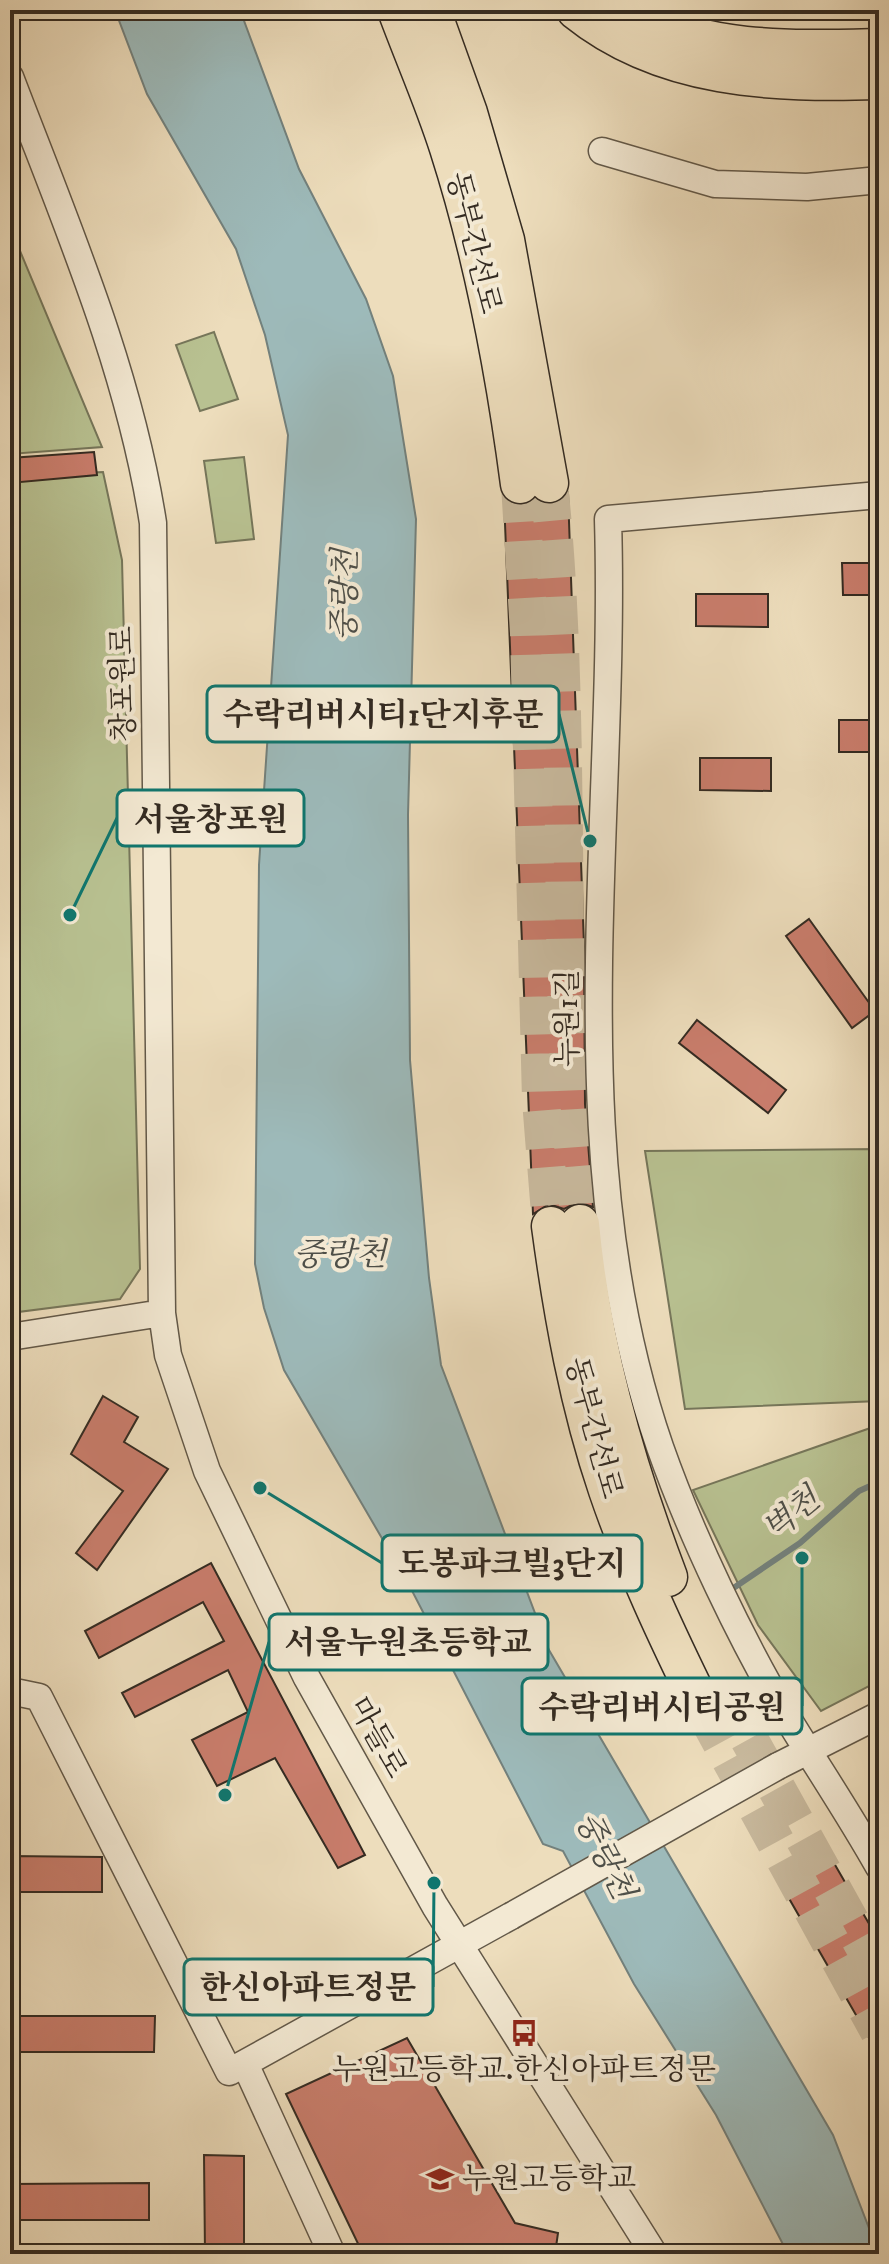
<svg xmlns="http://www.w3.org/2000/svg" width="889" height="2264" viewBox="0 0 889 2264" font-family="'IM FELL DW Pica','Noto Serif KR',serif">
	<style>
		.green { fill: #b8c191; stroke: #76765a; stroke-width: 2 }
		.water { fill: #9dbaba; stroke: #73817d; stroke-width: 2 }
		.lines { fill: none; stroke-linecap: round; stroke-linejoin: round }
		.stream { stroke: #73817d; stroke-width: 6 }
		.building { fill: #c97d6c; stroke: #342b22; stroke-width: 2 }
		.highway-tunnel { stroke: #c8b99d; stroke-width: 38; stroke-dasharray: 38 19; stroke-linecap: butt }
		.minor-casing { stroke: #625848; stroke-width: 29 }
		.highway-casing { stroke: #342b22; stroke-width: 41 }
		.minor { stroke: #f3e9d3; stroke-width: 26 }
		.highway { stroke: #edddbc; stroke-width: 38 }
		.minor-bridge-casing { stroke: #625848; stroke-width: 29; stroke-linecap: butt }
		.minor-bridge { stroke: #f3e9d3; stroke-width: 26 }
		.labels { text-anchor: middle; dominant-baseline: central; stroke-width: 8; stroke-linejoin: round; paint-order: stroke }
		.street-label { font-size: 30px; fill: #342b22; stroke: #f3e9d3 }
		.poi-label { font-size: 30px; fill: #342b22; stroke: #f3e9d3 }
		.water-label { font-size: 32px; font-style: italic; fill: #4e4f48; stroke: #f3e9d3 }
		.leader { fill: none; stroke: #0f766e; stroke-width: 3 }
		.callout-dot { fill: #0f766e; stroke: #f3e9d3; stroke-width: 3 }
		.callout { fill: #f3e9d3; stroke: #0f766e; stroke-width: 3 }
		.callout-label { font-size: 32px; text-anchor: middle; font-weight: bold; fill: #342b22 }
	</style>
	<rect width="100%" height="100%" fill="#edddbc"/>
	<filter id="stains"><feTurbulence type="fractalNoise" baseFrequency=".0025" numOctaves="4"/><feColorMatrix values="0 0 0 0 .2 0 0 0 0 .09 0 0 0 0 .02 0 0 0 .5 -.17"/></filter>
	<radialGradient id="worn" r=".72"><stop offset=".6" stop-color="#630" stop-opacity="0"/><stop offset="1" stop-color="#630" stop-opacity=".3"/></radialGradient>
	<path class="green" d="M10,227L102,447L10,454Z
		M214,332L238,399L200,411L176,345Z
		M244,457L254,539L216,543L204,461Z
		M103,472L122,560L140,1269L120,1299L10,1313V476Z
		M879,1149V1401L685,1409L645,1151Z
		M879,1425V1681L821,1711L758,1625L693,1490Z"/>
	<path class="water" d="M115,10H240L299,169L366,299L393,376L416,519L408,815L410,1060L429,1278L441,1365L549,1650L833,2135L879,2254H788L716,2115L634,1984L563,1851L543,1844L408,1583L284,1370L264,1308L255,1264L259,865L288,435L265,335L236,249L147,94Z"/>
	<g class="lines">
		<path class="stream" d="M735,1587L800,1543L859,1491L879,1482"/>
	</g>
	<path class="building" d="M94,452L97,475L10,483V458Z
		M568,493L584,946L585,1104L593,1207L578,1202L564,1209L549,1204L533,1214L504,499L522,506L535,499L552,505Z
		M842,563H879V595H843Z
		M696,594H768V627L696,626Z
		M839,720H879V752H839Z
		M700,758H771V791L700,790Z
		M809,919L875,1011L852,1028L786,936Z
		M697,1020L786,1090L768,1113L679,1043Z
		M103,1396L138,1417L124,1442L168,1469L97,1570L76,1553L123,1491L71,1454Z
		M211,1563L365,1855L338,1868L275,1758L217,1786L192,1740L248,1712L228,1670L135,1717L122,1693L224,1641L203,1602L99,1658L85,1631Z
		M827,1851L879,1941V2055L779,1881L789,1869Z
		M10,1856L102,1857V1892H10Z
		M10,2016H155L154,2052H10Z
		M407,2038L515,2223L558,2233L555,2254H363L286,2094Z
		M204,2155L244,2156V2254H205Z
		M149,2183V2220H10V2184Z"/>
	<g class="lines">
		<path class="highway-tunnel" d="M549,483C574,729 554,978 580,1224
			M520,484L529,633L541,1100L551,1226
			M703,1709L879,2031
			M749,1739L879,1973"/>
		<g class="minor-casing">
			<path id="minor" d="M10,77C66,224 129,368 153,523L162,1313L168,1355L207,1471L307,1678L435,1906L654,2254
				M602,151L715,184L807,187L879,180
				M879,495L608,519C617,826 557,1149 660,1447C691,1535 742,1642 790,1722C820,1771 851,1817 879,1867
				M10,1337L162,1313
				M10,1691L39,1697L229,2072L511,1916
				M778,1766L879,1715
				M246,2066L332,2254"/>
		</g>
		<g class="highway-casing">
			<path id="highway" d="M397,10C414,56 434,101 449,148C484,257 505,370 520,484
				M431,10L468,113L505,240L549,483
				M576,10C663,80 773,83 879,80
				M627,10C702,54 796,50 879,48
				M580,1224C591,1345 625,1464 668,1577
				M551,1226C563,1315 579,1405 608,1490C634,1566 668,1638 703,1709"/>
		</g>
		<use href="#minor" class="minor"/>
		<use href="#highway" class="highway"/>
		<g class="minor-bridge-casing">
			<path id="minor-bridge" d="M511,1916L778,1766"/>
		</g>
		<use href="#minor-bridge" class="minor-bridge"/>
	</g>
	<defs>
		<g id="bus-bare" transform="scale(2.16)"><path d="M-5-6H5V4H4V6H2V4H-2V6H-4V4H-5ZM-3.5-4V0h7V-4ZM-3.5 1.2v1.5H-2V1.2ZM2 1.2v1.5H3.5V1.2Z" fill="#8f2418" stroke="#f3e9d3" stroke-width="2.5" paint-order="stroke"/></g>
		<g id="school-bare" transform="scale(2.16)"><path d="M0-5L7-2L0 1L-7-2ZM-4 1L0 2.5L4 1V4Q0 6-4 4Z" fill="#8f2418" stroke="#f3e9d3" stroke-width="2.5" paint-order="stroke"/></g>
	</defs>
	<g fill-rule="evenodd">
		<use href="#bus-bare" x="524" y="2033"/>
		<use href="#school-bare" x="440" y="2179"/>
	</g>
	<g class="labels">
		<g class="street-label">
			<text transform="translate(473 243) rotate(76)">동부간선로</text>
			<text transform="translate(124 684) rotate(-91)">창포원로</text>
			<text transform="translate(568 1018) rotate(-90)">누원1길</text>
			<text transform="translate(593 1428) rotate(75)">동부간선로</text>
			<text transform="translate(377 1738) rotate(61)">마들로</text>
		</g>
		<g class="poi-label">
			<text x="524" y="2070">누원고등학교.한신아파트정문</text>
			<text x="462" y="2179" text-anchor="start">누원고등학교</text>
		</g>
		<g class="water-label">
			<text transform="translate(346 595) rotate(-89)">중랑천</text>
			<text x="340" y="1256">중랑천</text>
			<text transform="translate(792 1515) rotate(-39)">벽천</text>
			<text transform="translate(604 1856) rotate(64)">중랑천</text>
		</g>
	</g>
	<path class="leader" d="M590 841L559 714M70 915L117 818M260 1488L382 1563M225 1795L269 1642M802 1558L802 1706M434 1883L433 1987"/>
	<g class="callout-dot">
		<circle cx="590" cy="841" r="8"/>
		<circle cx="70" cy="915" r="8"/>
		<circle cx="260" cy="1488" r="8"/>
		<circle cx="225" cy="1795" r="8"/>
		<circle cx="802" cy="1558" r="8"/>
		<circle cx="434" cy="1883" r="8"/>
	</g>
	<g class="callout">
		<rect x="207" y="686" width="352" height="56" rx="8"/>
		<rect x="117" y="790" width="187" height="56" rx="8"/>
		<rect x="382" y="1535" width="260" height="56" rx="8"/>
		<rect x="269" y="1614" width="279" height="56" rx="8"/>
		<rect x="522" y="1678" width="280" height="56" rx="8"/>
		<rect x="184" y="1959" width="249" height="56" rx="8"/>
	</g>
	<g class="callout-label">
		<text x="383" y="725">수락리버시티1단지후문</text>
		<text x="211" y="830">서울창포원</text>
		<text x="512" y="1574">도봉파크빌3단지</text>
		<text x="408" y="1653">서울누원초등학교</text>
		<text x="662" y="1718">수락리버시티공원</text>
		<text x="308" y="1998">한신아파트정문</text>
	</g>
	<rect width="889" height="2264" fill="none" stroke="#edddbc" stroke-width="40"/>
	<rect x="12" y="12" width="865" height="2240" fill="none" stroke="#342b22" stroke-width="4"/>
	<rect x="20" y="20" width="849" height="2224" fill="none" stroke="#342b22" stroke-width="2"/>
	<rect width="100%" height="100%" filter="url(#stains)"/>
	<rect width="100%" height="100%" fill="url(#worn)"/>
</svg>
